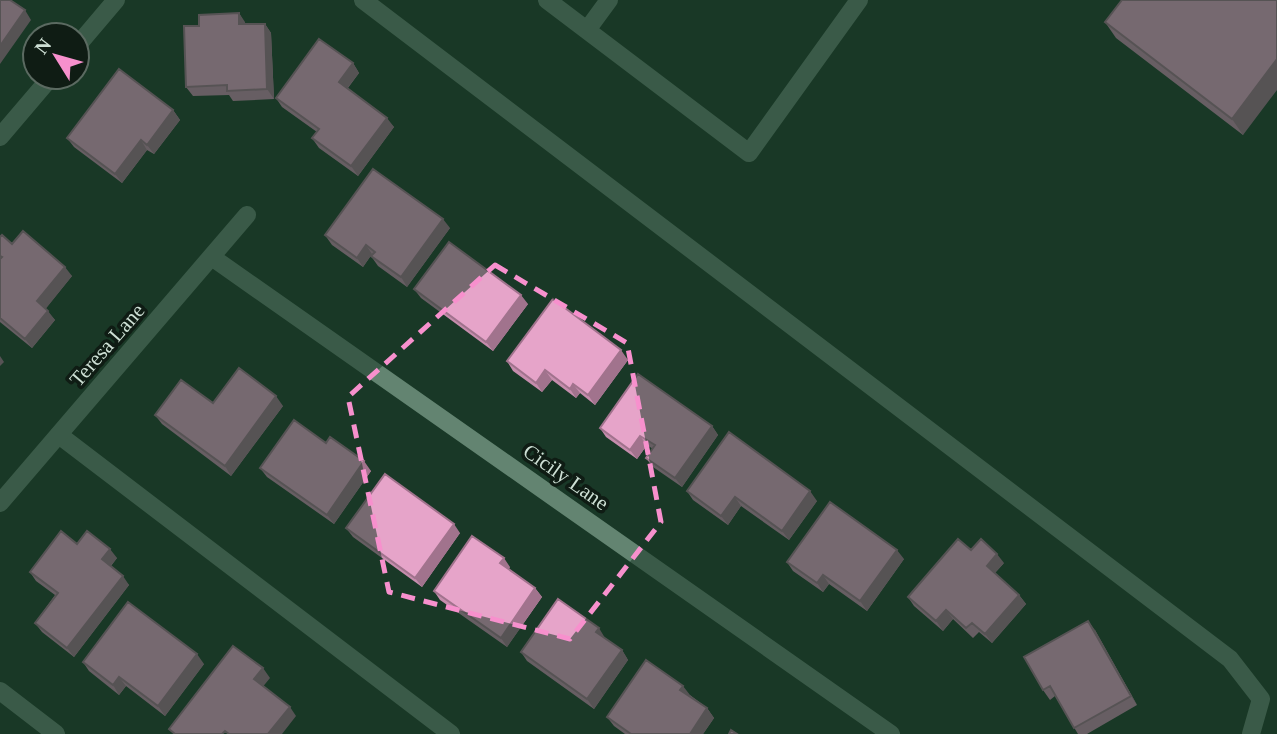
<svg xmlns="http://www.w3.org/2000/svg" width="1277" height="734" viewBox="0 0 1277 734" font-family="'Times New Roman',serif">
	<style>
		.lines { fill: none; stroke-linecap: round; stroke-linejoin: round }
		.lane { stroke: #638471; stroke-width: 18 }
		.street { stroke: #638471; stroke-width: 18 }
		.wall { fill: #c68dad }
		.shaded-wall { fill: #a1738d }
		.building { fill: #e6a4c9; stroke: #a1738d; stroke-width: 2 }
		.marked { fill: none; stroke: #f790cd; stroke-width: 5; stroke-dasharray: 14 9; stroke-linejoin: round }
		.labels { text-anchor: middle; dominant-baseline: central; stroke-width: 7; stroke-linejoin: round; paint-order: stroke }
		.street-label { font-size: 21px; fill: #cddfd4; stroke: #0f1c14 }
	</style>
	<rect width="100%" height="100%" fill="#193827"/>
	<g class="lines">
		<path class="lane" d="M363,0L1230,659L1261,699L1251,734
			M547,0L749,153L859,0
			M587,30L609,0
			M77,46L116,0
			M0,137L51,77
			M59,435L451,734"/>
		<path class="street" d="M213,258L891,734
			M0,503L247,215
			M0,691L56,734"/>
	</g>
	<path class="wall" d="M1277,0L1243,135L1116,38L1105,22Z
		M239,13L245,24H265L271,33L274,99L233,101L229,95L193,96L186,87L199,26Z
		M353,63L359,73L348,88L394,127L358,176L319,148L312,138L317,132L282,107L276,98Z
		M173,110L180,120L154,154L147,150L122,183L74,147L67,138Z
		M450,228L407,287L378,266L371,256L372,254L363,267L332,245L325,235Z
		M0,237L72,276L45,309L55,320L32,348L0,322Z
		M414,289L528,304L493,351L421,298Z
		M628,360L595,405L580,393L576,398L552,380L542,392L513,371L507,361Z
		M213,403L283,406L231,476L162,424L155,415Z
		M712,426L718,435L682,487L653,467L646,458L653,449L647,445L637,459L606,437L600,428Z
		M326,443L371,471L334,524L267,477L260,468Z
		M687,491L817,501L789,540L741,506L728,525L693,500Z
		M346,528L460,533L422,587L353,537Z
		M77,544L117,558L111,566L129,585L74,657L42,632L35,623L55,595L36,581L30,572Z
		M904,559L867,611L829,584L823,592L793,571L787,562Z
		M1004,563L995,573L1019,595L1026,604L992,643L979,632L973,638L953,619L943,631L914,606L908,597Z
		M510,567L509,569L535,588L542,597L507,647L440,600L434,591Z
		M1095,630L1137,705L1087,734H1078L1055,696L1050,700L1043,690Z
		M605,638L622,650L628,660L594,709L527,661L521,652Z
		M83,662L204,664L165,716L126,686L119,695L89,671Z
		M690,695L707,708L714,718L703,734H625L614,726L607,717Z"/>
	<path class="shaded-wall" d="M25,10L31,20L0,64V46Z
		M239,13L245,22L246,34L239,24Z
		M265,24L271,33L274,99L267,89Z
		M1277,59V90L1243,135L1232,119Z
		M353,63L359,73L345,91L339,82Z
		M173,110L180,120L154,154L147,145Z
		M387,118L394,127L358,176L351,166Z
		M141,140L147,150L122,183L115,174Z
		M443,219L450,228L407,287L401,277Z
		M366,245L372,254L363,267L357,258Z
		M65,267L72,276L44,311L37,301Z
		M521,295L528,304L493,351L486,342Z
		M48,311L55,320L32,348L25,339Z
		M621,350L628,360L595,405L588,395Z
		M0,356L4,362L0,366Z
		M545,370L552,380L542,392L536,383Z
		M573,384L580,393L576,398L570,389Z
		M276,396L283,406L231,476L225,466Z
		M712,426L718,435L682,487L675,478Z
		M640,436L647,445L637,459L630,450Z
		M364,461L371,471L334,524L327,515Z
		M810,491L817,501L789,540L782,531Z
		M735,497L741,506L728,525L721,516Z
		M454,524L460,533L422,587L415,578Z
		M110,549L117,558L108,569L102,559Z
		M897,550L904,559L867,611L860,601Z
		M997,554L1004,563L993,575L987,566Z
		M504,558L510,567L507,572L500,563Z
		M823,575L829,584L823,592L817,583Z
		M123,576L129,585L74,657L67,648Z
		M535,588L542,597L507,647L501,638Z
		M1019,595L1026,604L992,643L985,634Z
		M946,610L953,619L943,631L936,621Z
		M1088,621L1095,630L1137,705L1131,696Z
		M599,628L605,638L602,641L596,632Z
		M622,650L628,660L594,709L587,699Z
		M197,654L204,664L165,716L158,706Z
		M263,668L270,678L261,689L254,679Z
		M119,677L126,686L119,695L113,685Z
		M683,686L690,695L687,699L680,690Z
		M290,707L296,716L282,734H268Z
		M707,708L714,718L703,734H690Z"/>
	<path class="building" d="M0,0H10L25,10L0,46Z
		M1122,0H1277V59L1232,119L1105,22Z
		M239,13V24H265L267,89L227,91V85L186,87L184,26H199V15Z
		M319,39L353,63L339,82L387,118L351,166L312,138L319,129L276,98Z
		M119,69L173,110L147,145L141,140L115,174L67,138Z
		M373,169L443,219L401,277L371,256L375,252L366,245L357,258L325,235Z
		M23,231L65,267L37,301L48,311L25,339L0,318V259L2,257L0,256V237L2,235L12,244Z
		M449,242L521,295L486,342L414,289Z
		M553,299L621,350L588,395L573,384L570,389L545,370L536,383L507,361Z
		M239,368L276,396L225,466L155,415L181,380L213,403Z
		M638,374L712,426L675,478L646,458L655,445L640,436L630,450L600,428Z
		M294,420L326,443L330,437L364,461L327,515L260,468Z
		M729,432L810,491L782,531L735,497L721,516L687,491Z
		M385,474L454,524L415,578L346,528Z
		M830,502L897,550L860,601L823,575L817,583L787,562Z
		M61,531L77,544L87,531L110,549L102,559L123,576L67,648L35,623L58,593L30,572Z
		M472,536L504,558L500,563L535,588L501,638L434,591Z
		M958,539L971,550L981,539L997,554L987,566L1019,595L985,634L972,623L966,628L946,610L936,621L908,597Z
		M558,599L599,628L596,632L622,650L587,699L521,652Z
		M128,602L197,654L158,706L119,677L113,685L83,662Z
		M1088,621L1131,696L1074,728L1050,686L1043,690L1024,657Z
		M233,646L263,668L254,679L290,707L268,734H229L225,731L222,734H175L169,729Z
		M646,660L683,686L680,690L707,708L690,734H631L607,717Z
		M731,730L737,734H729Z"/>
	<path d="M0 0H1277V734H0ZM495,265L627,343L661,522L570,639L389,592L348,397Z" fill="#193827" fill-opacity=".55" fill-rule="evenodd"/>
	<path class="marked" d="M495,265L627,343L661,522L570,639L389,592L348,397Z"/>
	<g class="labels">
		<g class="street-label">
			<text transform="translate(107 345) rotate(-49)">Teresa Lane</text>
			<text transform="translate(566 477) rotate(35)">Cicily Lane</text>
		</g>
	</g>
	<g transform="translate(56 56) rotate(307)"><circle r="33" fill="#0f1c14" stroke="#5b6a61" stroke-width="2"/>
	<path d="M0-5L12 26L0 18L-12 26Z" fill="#f790cd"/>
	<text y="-10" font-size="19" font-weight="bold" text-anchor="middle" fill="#cddfd4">N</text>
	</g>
</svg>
